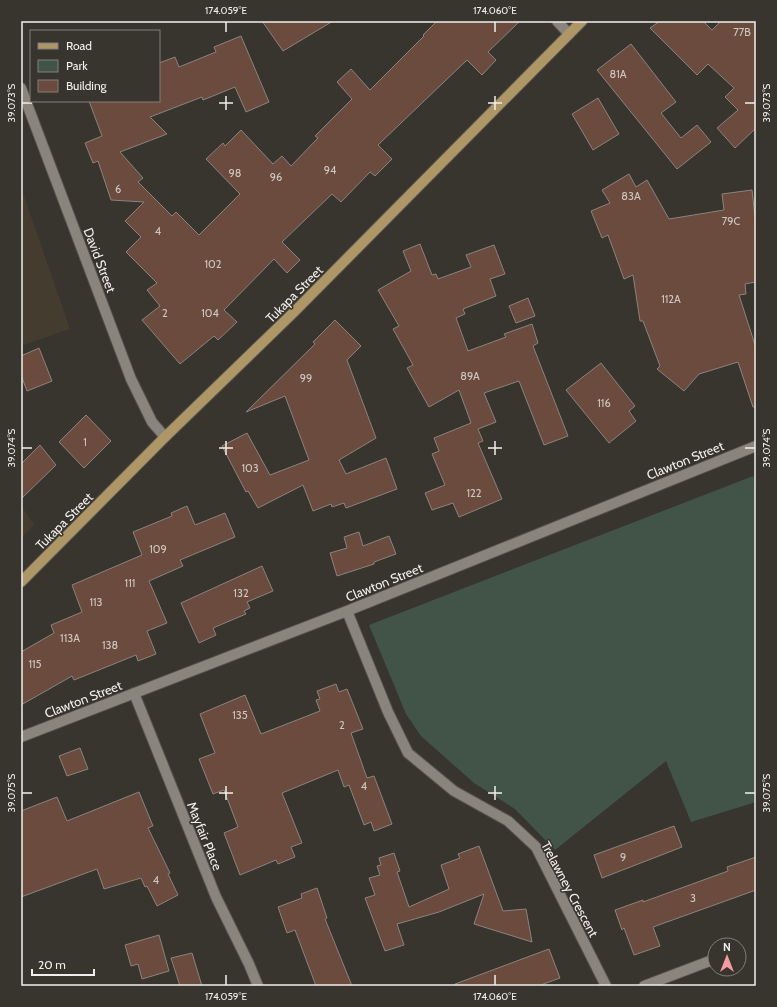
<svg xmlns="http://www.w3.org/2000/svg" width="777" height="1007" viewBox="0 0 777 1007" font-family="Cabin,sans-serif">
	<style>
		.built { fill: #433c2f }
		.green { fill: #425447 }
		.building { fill: #6a4b3e; stroke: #8c837f }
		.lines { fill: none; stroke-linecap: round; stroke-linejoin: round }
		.minor-casing { stroke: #56534d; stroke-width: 12 }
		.major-casing { stroke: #56534d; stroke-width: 12 }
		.minor { stroke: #89857d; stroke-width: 10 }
		.major { stroke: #ae9667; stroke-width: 10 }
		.ticks { fill: none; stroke: #f1efeb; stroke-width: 1.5 }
		.labels { text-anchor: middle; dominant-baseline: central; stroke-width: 3; stroke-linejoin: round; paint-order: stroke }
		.number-label { font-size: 11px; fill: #cfc6c0 }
		.street-label { font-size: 13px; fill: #f1efeb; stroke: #38342e }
		.neatline { fill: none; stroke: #f1efeb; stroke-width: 1.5 }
		.ticks-label { font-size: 10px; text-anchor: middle; fill: #f1efeb }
	</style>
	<rect width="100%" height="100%" fill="#38342e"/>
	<path class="built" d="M21,187L70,329L21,346Z
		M21,505L34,525L21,538Z"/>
	<path class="green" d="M753,476L756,484V802L691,822L666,761L555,850L515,809L474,783L421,736L406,714L369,625Z"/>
	<path class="building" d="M262,21H333L283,51Z
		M437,21H520L488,52L496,60L482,75L467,60L378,145L392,159L375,176L370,172L341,202L332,194L282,242L300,260L287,273L274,259L224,310L237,322L218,340L214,336L180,364L142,320L160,306L147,290L157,283L126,252L141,237L125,221L144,202L111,200L98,161L93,163L85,143L102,136L89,101H159V63L175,57L179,67L216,52L214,47L241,36L269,102L246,112L235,87L203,100L202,97L150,117L167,134L120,152L143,178L138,182L172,216L176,212L199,235L240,194L206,159L223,143L225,146L241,130L273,164L282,156L291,166L318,138L315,136L352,99L337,82L351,69L370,90L424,36L423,35Z
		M660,21H703L712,30L721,21H756V128L735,148L717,128L738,110L725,97L734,88L708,64L697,75L650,28Z
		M631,44L676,102L661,113L681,138L697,125L711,142L677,169L597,70Z
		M598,98L619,134L593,150L572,114Z
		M629,174L636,187L647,180L669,219L724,210L722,194L752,190L756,225V282L745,284L746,294L739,295L756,348V407H753L738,362L699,374L684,391L657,369L660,366L643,321H640L633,275L624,279L608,235L602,238L591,211L610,203L602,190Z
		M420,244L432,275L436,274L438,279L471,267L466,255L494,245L505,274L490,279L496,296L463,309L465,314L456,318L468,351L506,337L504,334L532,324L538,343L533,346L568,436L544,445L519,381L484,393L496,422L478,429L483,441L478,443L502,499L459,517L453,503L432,510L425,493L445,485L432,454L439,451L434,438L471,423L459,390L429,407L407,368L413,365L393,329L399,326L378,290L411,271L403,251Z
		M528,298L535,316L516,323L509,306Z
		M335,320L361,346L347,360L376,438L339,460L346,474L386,458L397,489L346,508L344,503L332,507L331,504L313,511L303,485L258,508L248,491L246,492L222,446L247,433L270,475L309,460L285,396L246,412L315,344L313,342Z
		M39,348L52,381L27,391L21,375V356Z
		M601,363L635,406L629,411L636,421L609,443L566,390Z
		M86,415L111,441L84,468L59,442Z
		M40,445L56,465L21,499V464Z
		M187,506L195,525L225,513L235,537L180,560L183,566L149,581L167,623L147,631L156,654L138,661L136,655L74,680L72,676L21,705V652L54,633L51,625L82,612L72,585L142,555L133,532L172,516L171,513Z
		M359,532L363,546L389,536L396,554L374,562V564L337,576L330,553L347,548L344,537Z
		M262,566L273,591L247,602L250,608L244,611L246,614L213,628L216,635L199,643L181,603Z
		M336,684L339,692L347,689L363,729L351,733L367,778L374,776L392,824L374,831L371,822L364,825L349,785L344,787L338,770L282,793L302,843L291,847L295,857L278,864L276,860L240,875L224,833L238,827L224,790L213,794L199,759L215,753L200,714L245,695L261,734L320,711L316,700L320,699L317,691Z
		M80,748L88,769L67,776L59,756Z
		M139,792L153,826L148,828L170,873L168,874L178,895L157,906L147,886L145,887L141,878L104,889L97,869L21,897V811L57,797L67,821Z
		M674,826L682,847L602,878L594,855Z
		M479,846L503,911L526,909L532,942L474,924L484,894L439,912L397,924L404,945L385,951L365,898L375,895L369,878L380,875L377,866L381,865L379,858L394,853L400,871L397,872L409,907L449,889L441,865L460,858L458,854Z
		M756,857V890L653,927L660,946L634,955L624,928L622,930L615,910L643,900V902L728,871L727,867Z
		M317,888L327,918L325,919L352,986H316L295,930L287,933L278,907L302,898L301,894Z
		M159,935L169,971L142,979L138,964L131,966L125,945Z
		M549,949L560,978L538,986H455V984Z
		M192,953L202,986H180L171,958Z"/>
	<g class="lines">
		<g class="minor-casing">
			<path id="minor" d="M557,21L569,34
				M21,88L131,379L152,422L165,437
				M347,611L388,712L408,753L454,791L508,821L536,847L606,986
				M134,693L216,897L249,964L258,986
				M21,737L347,611L756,446
				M644,986L715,959"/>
		</g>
		<g class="major-casing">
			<path id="major" d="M21,582L165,437L294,312L582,21"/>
		</g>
		<use href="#minor" class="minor"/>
		<use href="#major" class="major"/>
	</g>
	<path class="ticks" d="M226,22V32M495,22V32M226,96V110M495,96V110M22,103H32M219,103H233M488,103H502M745,103H755M226,441V455M495,441V455M22,448H32M219,448H233M488,448H502M745,448H755M226,786V800M495,786V800M22,793H32M219,793H233M488,793H502M745,793H755M226,975V985M495,975V985"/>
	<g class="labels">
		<g class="number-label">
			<text x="742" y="32">77B</text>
			<text x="618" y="74">81A</text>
			<text x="330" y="170">94</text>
			<text x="235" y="173">98</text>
			<text x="276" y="177">96</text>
			<text x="118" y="189">6</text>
			<text x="631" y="196">83A</text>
			<text x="731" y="221">79C</text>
			<text x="158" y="231">4</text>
			<text x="213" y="264">102</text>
			<text x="671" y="299">112A</text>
			<text x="165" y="313">2</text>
			<text x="210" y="313">104</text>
			<text x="470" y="376">89A</text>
			<text x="306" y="378">99</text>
			<text x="604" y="403">116</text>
			<text x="85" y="442">1</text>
			<text x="250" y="468">103</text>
			<text x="474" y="493">122</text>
			<text x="158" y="549">109</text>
			<text x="130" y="583">111</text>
			<text x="241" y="593">132</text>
			<text x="96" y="602">113</text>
			<text x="70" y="638">113A</text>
			<text x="110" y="645">138</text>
			<text x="35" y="664">115</text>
			<text x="240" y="715">135</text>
			<text x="342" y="725">2</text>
			<text x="364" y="786">4</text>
			<text x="623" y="857">9</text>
			<text x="156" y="880">4</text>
			<text x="693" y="898">3</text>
		</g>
		<g class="street-label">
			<text transform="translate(100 260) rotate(69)">David Street</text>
			<text transform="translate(294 294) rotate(-45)">Tukapa Street</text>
			<text transform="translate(685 460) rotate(-22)">Clawton Street</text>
			<text transform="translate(64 521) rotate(-45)">Tukapa Street</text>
			<text transform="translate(384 582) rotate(-22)">Clawton Street</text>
			<text transform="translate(83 699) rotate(-21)">Clawton Street</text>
			<text transform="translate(205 836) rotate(68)">Mayfair Place</text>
			<text transform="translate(570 889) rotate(62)">Trelawney Crescent</text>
		</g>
	</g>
	<rect width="777" height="1007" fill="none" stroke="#38342e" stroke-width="44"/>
	<rect x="30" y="30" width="130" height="72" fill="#38342e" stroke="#827f7a"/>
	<rect x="38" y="43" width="20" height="6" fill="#ae9667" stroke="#827f7a"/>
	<text x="66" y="50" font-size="12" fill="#f1efeb">Road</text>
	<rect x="38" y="60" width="20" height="12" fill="#425447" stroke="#827f7a"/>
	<text x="66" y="70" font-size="12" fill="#f1efeb">Park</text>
	<rect x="38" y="80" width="20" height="12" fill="#6a4b3e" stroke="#827f7a"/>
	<text x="66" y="90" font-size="12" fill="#f1efeb">Building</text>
	<g transform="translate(727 957)"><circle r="19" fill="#38342e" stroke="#827f7a"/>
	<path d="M0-3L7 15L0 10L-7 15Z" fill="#f49aa1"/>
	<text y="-6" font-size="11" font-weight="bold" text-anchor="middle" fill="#f1efeb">N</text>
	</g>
	<path d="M32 969v6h62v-6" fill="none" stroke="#f1efeb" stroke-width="2"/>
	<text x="38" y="969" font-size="12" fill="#f1efeb" stroke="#38342e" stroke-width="3" paint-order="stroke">20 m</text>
	<rect x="22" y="22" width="733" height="963" class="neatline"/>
	<g class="ticks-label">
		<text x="226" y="14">174.059°E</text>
		<text x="495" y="14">174.060°E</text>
		<text transform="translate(11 103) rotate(-90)" y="4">39.073°S</text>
		<text transform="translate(766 103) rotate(-90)" y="4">39.073°S</text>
		<text transform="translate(11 448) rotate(-90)" y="4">39.074°S</text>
		<text transform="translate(766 448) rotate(-90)" y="4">39.074°S</text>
		<text transform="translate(11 793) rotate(-90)" y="4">39.075°S</text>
		<text transform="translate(766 793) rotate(-90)" y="4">39.075°S</text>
		<text x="226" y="1000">174.059°E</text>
		<text x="495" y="1000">174.060°E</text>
	</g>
</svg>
